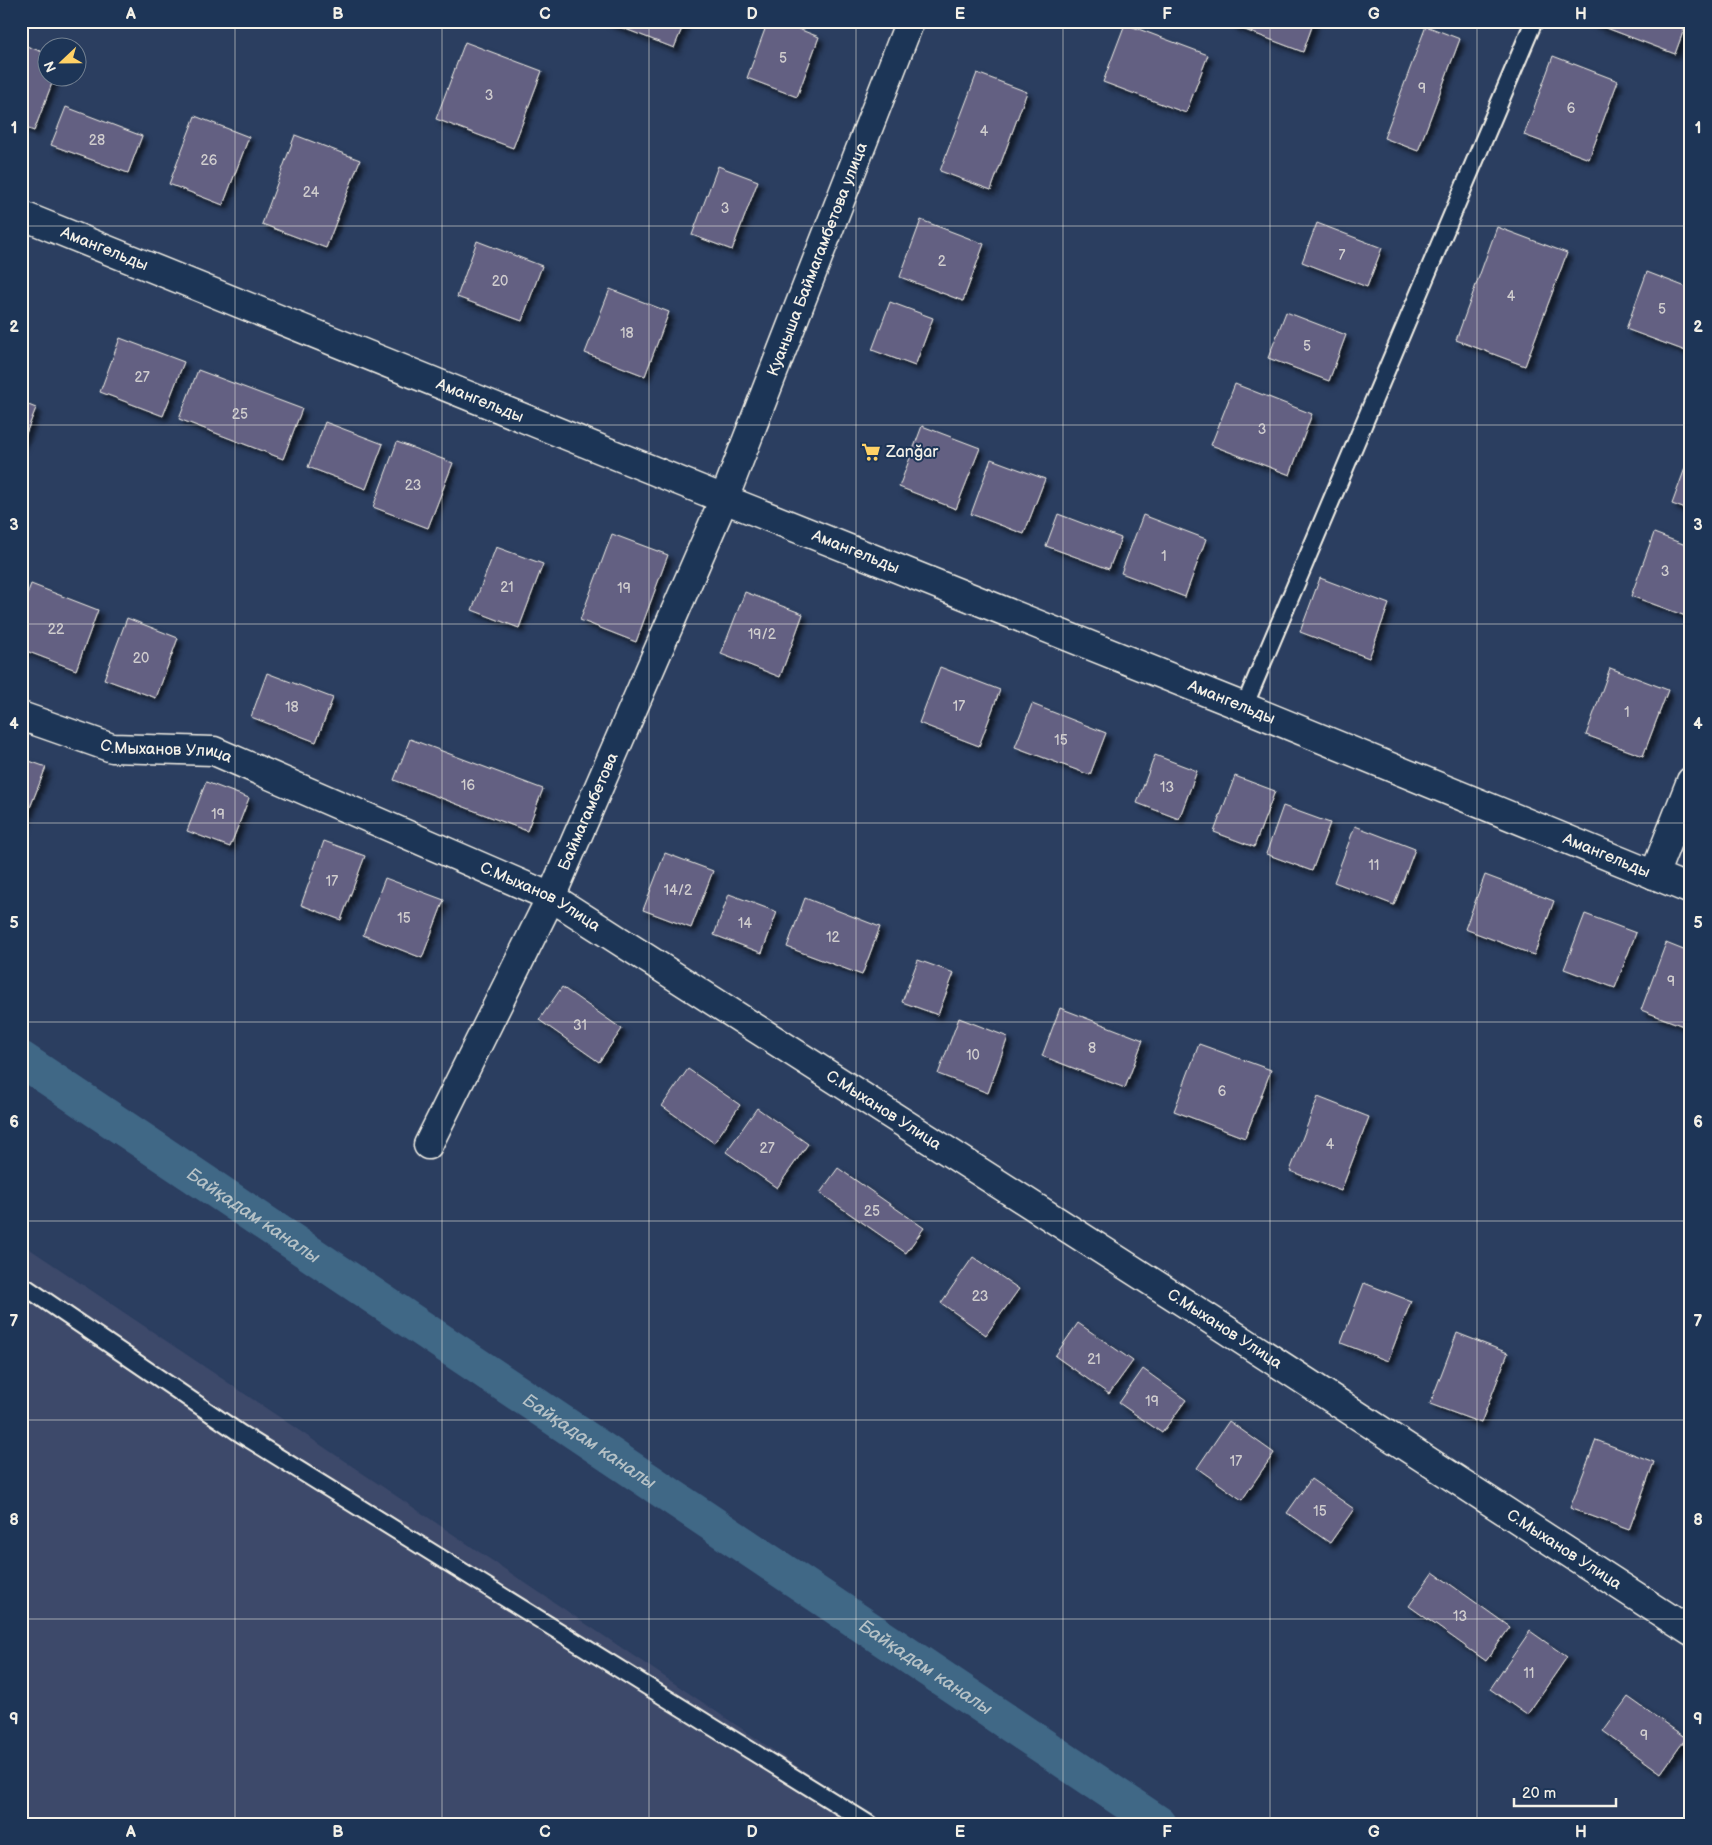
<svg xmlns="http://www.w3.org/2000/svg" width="1712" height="1845" viewBox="0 0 1712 1845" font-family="'Balsamiq Sans',sans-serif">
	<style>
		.built { fill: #3c486a }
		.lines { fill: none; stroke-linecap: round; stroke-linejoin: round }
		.canal { stroke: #3f6786; stroke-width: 36 }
		.building { fill: #636182; stroke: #f4f1e8; filter: url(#shadow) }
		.lane-casing { stroke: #f4f1e8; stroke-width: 20 }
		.street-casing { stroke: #f4f1e8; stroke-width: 31 }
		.lane { stroke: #1d3557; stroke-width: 16 }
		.street { stroke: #1d3557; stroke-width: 28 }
		.grid { fill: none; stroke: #f4f1e8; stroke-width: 1; stroke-opacity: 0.55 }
		.labels { text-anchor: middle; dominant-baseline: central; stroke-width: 4; stroke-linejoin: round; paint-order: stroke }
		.number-label { font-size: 14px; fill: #d0cdce }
		.street-label { font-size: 16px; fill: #f4f1e8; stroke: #1d3557 }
		.poi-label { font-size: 16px; fill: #f4f1e8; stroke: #1d3557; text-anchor: start }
		.water-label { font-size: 18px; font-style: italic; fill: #b5c1c6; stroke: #1d3557 }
		.neatline { fill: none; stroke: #f4f1e8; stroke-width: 2 }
		.grid-label { font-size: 16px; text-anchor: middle; font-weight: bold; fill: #f4f1e8 }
	</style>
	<defs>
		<filter id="shadow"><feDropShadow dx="4.5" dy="4.5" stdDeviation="2.5" flood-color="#0009"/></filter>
	</defs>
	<rect width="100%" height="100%" fill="#2b3e60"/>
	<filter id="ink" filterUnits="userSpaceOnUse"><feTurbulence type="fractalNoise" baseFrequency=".02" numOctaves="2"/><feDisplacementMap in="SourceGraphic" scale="10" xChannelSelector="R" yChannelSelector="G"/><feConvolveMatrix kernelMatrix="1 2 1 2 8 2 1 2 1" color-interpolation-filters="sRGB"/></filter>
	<g filter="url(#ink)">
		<path class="built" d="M21,1243L883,1824H21Z"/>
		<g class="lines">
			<path class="canal" id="s1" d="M21,1059L1159,1824"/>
		</g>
		<path class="building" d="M605,21H685L674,48Z
			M768,21H778L819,37L797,97L747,78Z
			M1234,21H1314L1303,52L1232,25Z
			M1588,21H1687L1675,54Z
			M1125,24L1208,55L1186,113L1103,82Z
			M1426,26L1460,39L1418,151L1384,138Z
			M465,42L542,71L513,148L436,119Z
			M21,44L48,54V78H54L34,131L21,126Z
			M1553,56L1618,81L1589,159L1524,135Z
			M977,73L1027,92L991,190L940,171Z
			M66,107L142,136L128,173L51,145Z
			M195,116L249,137L223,205L169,184Z
			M295,135L360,160L326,248L262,224Z
			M718,166L758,181L732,250L692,235Z
			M921,220L984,244L963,301L900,277Z
			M1317,223L1382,248L1367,287L1302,262Z
			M1497,227L1567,253L1525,366L1456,340Z
			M477,241L542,266L522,321L457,297Z
			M1647,272L1691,289V353L1626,329Z
			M610,289L669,312L645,376L585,353Z
			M890,302L933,318L915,366L872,350Z
			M1286,312L1346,335L1329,381L1268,358Z
			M120,338L184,362L163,416L100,392Z
			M198,370L302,409L283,459L179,419Z
			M1235,384L1312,414L1290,475L1211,445Z
			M21,402L36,408L21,446Z
			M325,422L383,444L366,489L308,467Z
			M922,426L980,448L956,509L899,487Z
			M397,442L453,463L428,528L373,507Z
			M991,459L1045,479L1024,534L971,514Z
			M1688,460L1691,462V511L1672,504Z
			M1058,514L1121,538L1109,569L1046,546Z
			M1143,515L1206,539L1185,597L1121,573Z
			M1654,533L1691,547V618L1631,596Z
			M612,534L668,555L636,642L580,620Z
			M496,547L543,564L519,628L472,610Z
			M1320,578L1389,604L1369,658L1300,632Z
			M31,584L98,610L76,670L21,649V610Z
			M745,592L803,614L780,677L721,654Z
			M127,618L178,638L156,698L104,679Z
			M940,667L1000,690L979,746L919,723Z
			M1610,668L1668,690L1643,756L1586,735Z
			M267,673L333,698L316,742L251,717Z
			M1032,704L1106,733L1090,775L1015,747Z
			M410,739L543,789L527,831L394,780Z
			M1155,755L1197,771L1179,819L1137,803Z
			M21,758L46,767L22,828L21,827Z
			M1235,776L1275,791L1254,847L1214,832Z
			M206,782L249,798L230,847L187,831Z
			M1283,806L1330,823L1312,871L1266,854Z
			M1355,826L1415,849L1394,905L1334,882Z
			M324,841L365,856L341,920L301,905Z
			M665,853L713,871L691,928L643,910Z
			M1485,875L1554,901L1534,955L1465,929Z
			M385,878L444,900L422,958L363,935Z
			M729,894L777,912L762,953L714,935Z
			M805,898L880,927L862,975L787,947Z
			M1585,914L1636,933L1615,988L1564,969Z
			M1666,943L1691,953V1029L1641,1010Z
			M918,960L954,973L938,1015L902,1002Z
			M562,987L622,1029L599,1062L539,1020Z
			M1060,1008L1143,1040L1125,1088L1042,1056Z
			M959,1018L1008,1037L988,1093L938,1074Z
			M1199,1044L1271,1070L1245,1138L1174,1111Z
			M688,1069L740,1105L714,1143L662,1106Z
			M1318,1097L1369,1117L1341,1191L1290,1171Z
			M757,1108L808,1144L777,1188L726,1152Z
			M838,1168L924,1228L906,1253L820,1193Z
			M973,1257L1019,1289L986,1335L941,1303Z
			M1364,1283L1411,1301L1388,1361L1341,1343Z
			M1078,1323L1133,1361L1109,1394L1055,1356Z
			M1457,1333L1508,1353L1481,1423L1430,1404Z
			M1143,1369L1186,1400L1162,1433L1119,1403Z
			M1229,1421L1274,1453L1242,1500L1197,1468Z
			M1596,1440L1654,1462L1629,1530L1570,1508Z
			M1311,1479L1354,1509L1330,1543L1287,1513Z
			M1433,1572L1510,1627L1486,1661L1409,1606Z
			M1530,1631L1567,1657L1527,1715L1490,1689Z
			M1628,1697L1686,1738L1661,1773L1603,1731Z"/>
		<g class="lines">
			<g class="lane-casing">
				<path id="lane" d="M1244,707L1534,21
					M21,1284L241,1434L869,1824"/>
			</g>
			<g class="street-casing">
				<g id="street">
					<path id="s2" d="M21,215L724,499L1244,707L1691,890"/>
					<path id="s3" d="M21,716L112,748L214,751L551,897L1205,1316L1691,1632"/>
					<path d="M1654,875L1691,781"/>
					<path id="s4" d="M428,1145L551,897L724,499L910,21"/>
				</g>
			</g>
			<use href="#lane" class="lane"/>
			<use href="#street" class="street"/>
		</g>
	</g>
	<path class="grid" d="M235,21V1824M442,21V1824M649,21V1824M856,21V1824M1063,21V1824M1270,21V1824M1477,21V1824M21,226H1691M21,425H1691M21,624H1691M21,823H1691M21,1022H1691M21,1221H1691M21,1420H1691M21,1619H1691"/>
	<defs>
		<g id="supermarket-bare" transform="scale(1.5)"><path d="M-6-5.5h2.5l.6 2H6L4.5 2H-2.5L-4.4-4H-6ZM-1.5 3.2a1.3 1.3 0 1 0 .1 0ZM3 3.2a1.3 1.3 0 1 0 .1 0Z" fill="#ffd166" stroke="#1d3557" stroke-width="2.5" paint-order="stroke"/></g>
	</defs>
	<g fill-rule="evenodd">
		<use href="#supermarket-bare" x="871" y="452"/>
	</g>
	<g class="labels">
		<g class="number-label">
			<text x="783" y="58">5</text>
			<text x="1422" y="88">9</text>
			<text x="489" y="95">3</text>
			<text x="1571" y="108">6</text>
			<text x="984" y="131">4</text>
			<text x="97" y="140">28</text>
			<text x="209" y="160">26</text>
			<text x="311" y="192">24</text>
			<text x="725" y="208">3</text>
			<text x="1342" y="255">7</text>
			<text x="942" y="261">2</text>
			<text x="500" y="281">20</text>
			<text x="1511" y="296">4</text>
			<text x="1662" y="309">5</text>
			<text x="627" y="333">18</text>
			<text x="1307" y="346">5</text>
			<text x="142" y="377">27</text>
			<text x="240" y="414">25</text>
			<text x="1262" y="429">3</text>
			<text x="413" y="485">23</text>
			<text x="1164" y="556">1</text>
			<text x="1665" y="571">3</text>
			<text x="507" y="587">21</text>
			<text x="624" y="588">19</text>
			<text x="56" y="629">22</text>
			<text x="762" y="634">19/2</text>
			<text x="141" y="658">20</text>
			<text x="959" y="706">17</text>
			<text x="292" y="707">18</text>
			<text x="1627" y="712">1</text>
			<text x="1061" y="740">15</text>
			<text x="468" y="785">16</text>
			<text x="1167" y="787">13</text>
			<text x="218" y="814">19</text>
			<text x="1374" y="865">11</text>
			<text x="332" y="881">17</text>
			<text x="678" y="890">14/2</text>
			<text x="404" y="918">15</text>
			<text x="745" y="923">14</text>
			<text x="833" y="937">12</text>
			<text x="1671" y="981">9</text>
			<text x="580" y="1025">31</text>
			<text x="1092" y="1048">8</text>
			<text x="973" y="1055">10</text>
			<text x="1222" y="1091">6</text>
			<text x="1330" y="1144">4</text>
			<text x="767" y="1148">27</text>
			<text x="872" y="1211">25</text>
			<text x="980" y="1296">23</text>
			<text x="1094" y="1359">21</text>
			<text x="1152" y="1401">19</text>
			<text x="1236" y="1461">17</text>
			<text x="1320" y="1511">15</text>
			<text x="1460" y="1616">13</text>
			<text x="1529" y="1673">11</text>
			<text x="1644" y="1735">9</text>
		</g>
		<g class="street-label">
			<text stroke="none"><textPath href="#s2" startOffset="90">Амангельды</textPath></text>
			<text stroke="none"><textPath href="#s4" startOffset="968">Куаныша Баймагамбетова улица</textPath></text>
			<text stroke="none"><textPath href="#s2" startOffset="495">Амангельды</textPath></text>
			<text stroke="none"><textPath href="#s2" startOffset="900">Амангельды</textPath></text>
			<text stroke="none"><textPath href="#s2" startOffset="1305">Амангельды</textPath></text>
			<text stroke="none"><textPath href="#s3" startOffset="151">С.Мыханов Улица</textPath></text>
			<text stroke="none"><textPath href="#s4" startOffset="370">Баймагамбетова</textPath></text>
			<text stroke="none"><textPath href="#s2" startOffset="1710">Амангельды</textPath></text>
			<text stroke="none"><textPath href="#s3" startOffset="556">С.Мыханов Улица</textPath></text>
			<text stroke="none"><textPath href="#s3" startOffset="961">С.Мыханов Улица</textPath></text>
			<text stroke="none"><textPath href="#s3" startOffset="1366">С.Мыханов Улица</textPath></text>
			<text stroke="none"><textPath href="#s3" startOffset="1771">С.Мыханов Улица</textPath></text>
		</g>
		<g class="poi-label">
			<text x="886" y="452">Zanğar</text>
		</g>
		<g class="water-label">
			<text stroke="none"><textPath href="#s1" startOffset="280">Байқадам каналы</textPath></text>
			<text stroke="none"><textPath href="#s1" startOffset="685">Байқадам каналы</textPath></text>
			<text stroke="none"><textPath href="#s1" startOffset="1090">Байқадам каналы</textPath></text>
		</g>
	</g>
	<rect width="1712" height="1845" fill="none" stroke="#1d3557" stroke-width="55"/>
	<g transform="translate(62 62) rotate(248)"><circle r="24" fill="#1d3557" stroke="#738091"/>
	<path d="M0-4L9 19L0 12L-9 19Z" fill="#ffd166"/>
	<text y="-8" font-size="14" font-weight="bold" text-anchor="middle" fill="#f4f1e8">N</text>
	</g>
	<path d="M1514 1798v8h102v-8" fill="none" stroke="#f4f1e8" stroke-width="2.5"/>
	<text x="1522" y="1798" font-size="15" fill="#f4f1e8" stroke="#1d3557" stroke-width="4" paint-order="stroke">20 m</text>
	<rect x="28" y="28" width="1656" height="1790" class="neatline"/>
	<g class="grid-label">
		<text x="131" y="19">A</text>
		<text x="338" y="19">B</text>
		<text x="545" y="19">C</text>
		<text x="752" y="19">D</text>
		<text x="960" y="19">E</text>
		<text x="1167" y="19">F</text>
		<text x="1374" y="19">G</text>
		<text x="1581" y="19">H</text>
		<text x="14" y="133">1</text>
		<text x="1698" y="133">1</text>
		<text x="14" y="332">2</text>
		<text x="1698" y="332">2</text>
		<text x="14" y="530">3</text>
		<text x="1698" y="530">3</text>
		<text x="14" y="729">4</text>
		<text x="1698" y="729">4</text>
		<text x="14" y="928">5</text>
		<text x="1698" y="928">5</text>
		<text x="14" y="1127">6</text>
		<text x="1698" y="1127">6</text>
		<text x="14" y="1326">7</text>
		<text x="1698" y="1326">7</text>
		<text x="14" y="1525">8</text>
		<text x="1698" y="1525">8</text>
		<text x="14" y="1724">9</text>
		<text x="1698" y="1724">9</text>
		<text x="131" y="1837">A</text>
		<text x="338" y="1837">B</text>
		<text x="545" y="1837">C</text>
		<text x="752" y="1837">D</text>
		<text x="960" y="1837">E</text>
		<text x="1167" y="1837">F</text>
		<text x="1374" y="1837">G</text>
		<text x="1581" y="1837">H</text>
	</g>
</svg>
